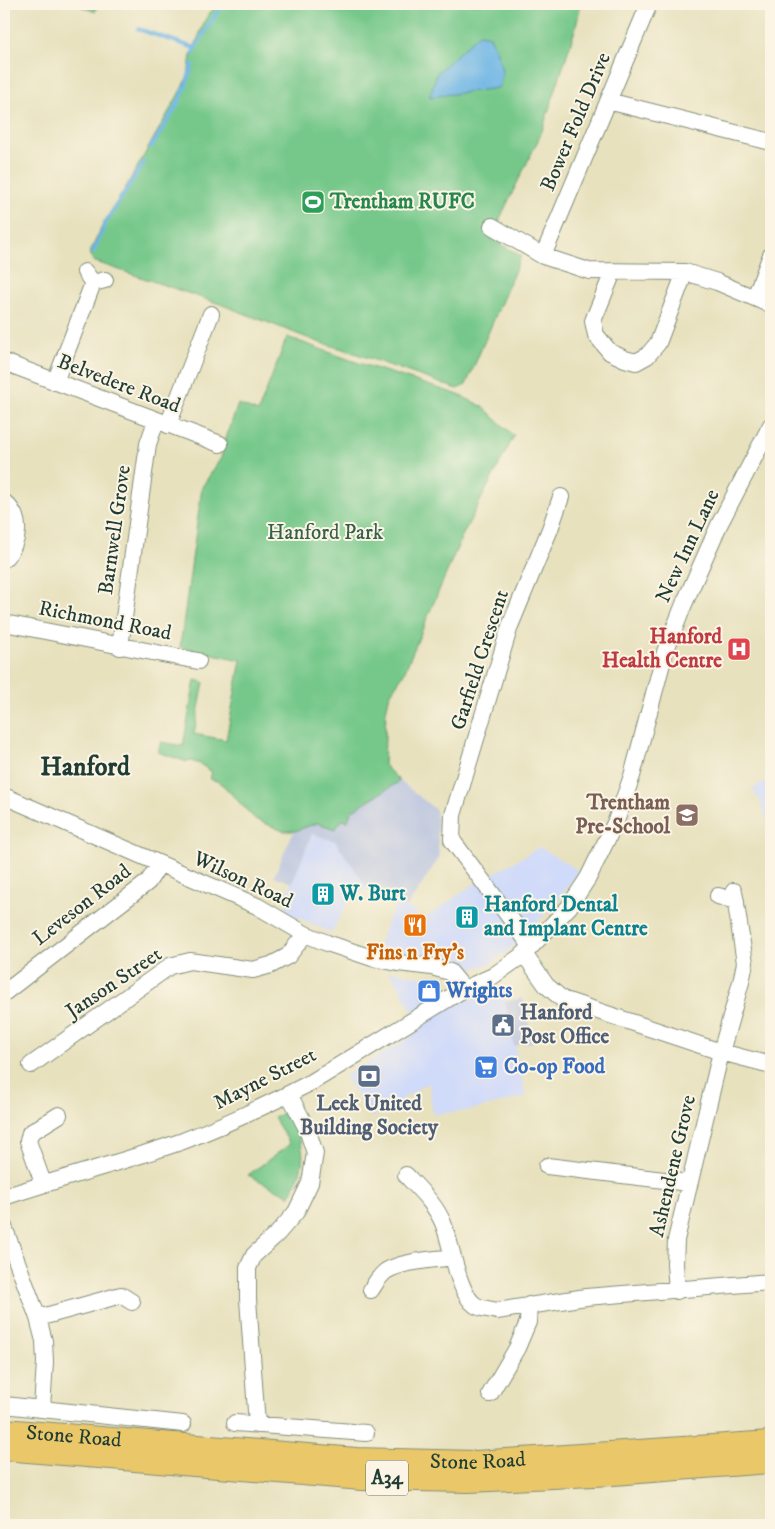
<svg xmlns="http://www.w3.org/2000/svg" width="775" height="1529" viewBox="0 0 775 1529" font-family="'IM FELL DW Pica',serif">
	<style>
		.built { fill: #d0daf9 }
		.industrial { fill: #bac4de }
		.green { fill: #76c88a; stroke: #4a825f }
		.water { fill: #6eb6e5; stroke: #467a8c }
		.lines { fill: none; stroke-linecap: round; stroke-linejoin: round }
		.stream { stroke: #6eb6e5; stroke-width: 4 }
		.minor-casing { stroke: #838f79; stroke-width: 18 }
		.highway-casing { stroke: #838f79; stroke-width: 26 }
		.minor { stroke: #fff; stroke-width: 16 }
		.highway { stroke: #eac769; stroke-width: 24 }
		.labels { text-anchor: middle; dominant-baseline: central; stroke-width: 4; stroke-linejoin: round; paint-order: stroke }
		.shield { fill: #fcf5e5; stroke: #617469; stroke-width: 1 }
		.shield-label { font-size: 20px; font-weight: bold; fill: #1f3d34 }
		.street-label { font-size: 21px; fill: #1f3d34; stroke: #fcf5e5 }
		.leisure-label { font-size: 21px; font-weight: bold; fill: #27864d; stroke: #fcf5e5; text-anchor: start }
		.park-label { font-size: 21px; fill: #35604a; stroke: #fcf5e5 }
		.health-label { font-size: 21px; font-weight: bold; fill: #be3a42; stroke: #fcf5e5; text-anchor: end }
		.education-label { font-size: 21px; font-weight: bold; fill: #785e54; stroke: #fcf5e5; text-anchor: end }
		.culture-label { font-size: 21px; font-weight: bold; fill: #0d838f; stroke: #fcf5e5; text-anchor: start }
		.food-label { font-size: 21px; font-weight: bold; fill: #c56008; stroke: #fcf5e5 }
		.shop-label { font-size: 21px; font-weight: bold; fill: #366cbe; stroke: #fcf5e5; text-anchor: start }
		.service-label { font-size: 21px; font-weight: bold; fill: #4e5e75; stroke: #fcf5e5; text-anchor: start }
		.district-label { font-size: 26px; font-weight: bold; fill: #1f3d34; stroke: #fcf5e5 }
	</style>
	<rect width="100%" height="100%" fill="#fcf5e5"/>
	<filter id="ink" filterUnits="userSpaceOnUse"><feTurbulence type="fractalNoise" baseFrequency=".02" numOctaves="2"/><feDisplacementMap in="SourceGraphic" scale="10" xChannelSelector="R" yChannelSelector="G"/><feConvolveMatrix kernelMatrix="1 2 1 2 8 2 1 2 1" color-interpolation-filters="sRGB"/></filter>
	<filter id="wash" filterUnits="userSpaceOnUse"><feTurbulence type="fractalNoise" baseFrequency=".0096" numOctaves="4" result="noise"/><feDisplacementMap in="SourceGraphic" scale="20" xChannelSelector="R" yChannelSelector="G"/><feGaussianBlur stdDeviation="1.12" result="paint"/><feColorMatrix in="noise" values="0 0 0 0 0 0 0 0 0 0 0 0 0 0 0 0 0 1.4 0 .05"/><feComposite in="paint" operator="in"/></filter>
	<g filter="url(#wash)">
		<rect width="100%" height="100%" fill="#e7e1be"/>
		<path class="built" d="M771,778V832L760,801L752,789Z
			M312,834L335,841L369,890L353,894L331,933L289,913L286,908L285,899Z
			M540,847L579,871L554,905L510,949L490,964L473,969L378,948L388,920L397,903L407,907L424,919L474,884Z
			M386,970L410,975L431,978L438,984L440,993L436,999L413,1012L394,977Z
			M490,995L504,996L526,1097L467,1111L433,1114L429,1082L372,1118L344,1076L408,1039L438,1014L462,1001Z"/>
		<path class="industrial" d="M400,781L436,810L439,858L407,907L369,890L335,841L312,834L292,883L274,876L291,837L295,831L317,823L348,820L351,811Z
			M523,998L533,1042L514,1046L505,1002Z"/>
		<path class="green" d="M76,4H98L95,12Z
			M218,4H581L576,27L541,134L501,216L492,239L521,256L466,385L457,389L343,349L318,342L220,304L93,261L90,252L104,222L126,187L176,99L188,76L191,55L207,16Z
			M287,337L356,362L459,395L482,406L514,436L463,534L403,675L390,694L386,711L384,765L400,781L351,811L348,821L342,820L335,829L317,823L295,831H283L255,819L220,782L210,779L212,772L200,764L188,760L187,762L158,752L161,742L183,746L195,680L204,682L194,734L226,740L241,660L180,647L202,487L221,458L226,438L238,404L258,412Z
			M286,1111C306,1148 309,1157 290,1196L248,1175L290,1144L274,1118Z"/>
		<path class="water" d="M479,34L490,36C496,51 508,73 498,88L430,97V95L437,73Z"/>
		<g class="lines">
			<path class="stream" d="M138,29L195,48
				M193,54L195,48L218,11L226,4
				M151,147C167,122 187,94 192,64
				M93,252L106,222L144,162"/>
		</g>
	</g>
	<g filter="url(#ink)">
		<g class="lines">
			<g class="minor-casing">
				<path id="minor" d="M608,101L771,142
					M492,226L543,256L589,271L685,272L717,282L771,305
					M543,256L649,4
					M85,272L93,283L105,280
					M613,272L593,321L596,335L610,352L625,359L636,362L647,356L658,343L685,272
					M755,297L771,255
					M4,362L220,444
					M55,382L93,283
					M168,425L211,314
					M4,502C23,518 20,542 4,559
					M4,623L198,661
					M120,647L148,444L156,421
					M4,796L257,906L305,934L327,943L372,958L398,963L432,967L450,972L464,989
					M718,896L736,901
					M531,946L452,840L453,815L510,626L550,529L561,497
					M524,954L546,985L562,999L721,1052L771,1065
					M4,993L148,882L159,865
					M31,1065L170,966L190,961L253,970L271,965L288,956L305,934
					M547,1166L689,1183
					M406,1175C420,1190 435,1204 443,1223C452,1244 457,1292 475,1305C481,1309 490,1309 497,1311L586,1297L771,1282
					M43,1183L28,1141L30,1133L59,1115
					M4,1197C63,1177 124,1162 183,1141C227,1124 270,1104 312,1082L464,989L493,976L524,954L569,907L588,878L616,821L632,776L665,652L684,604L719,525L771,425
					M4,1227L38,1318L44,1341L45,1362L42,1408
					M371,1290C375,1284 379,1276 386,1271C402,1261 434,1260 452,1257
					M677,1291L675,1264L676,1240L721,1052L741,982L745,963L734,891
					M38,1318L121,1295L132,1302
					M490,1394L517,1348L528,1322L529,1305
					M4,1405L183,1424
					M235,1423L366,1433
					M257,1425L248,1299V1268L254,1255L278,1233L296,1212L310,1183L315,1153L307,1129L289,1094"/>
			</g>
			<g class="highway-casing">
				<g id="highway">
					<path id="s1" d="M4,1431L356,1460L476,1463L771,1443"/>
					<path d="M4,1448L362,1478L469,1480L613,1473L771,1461"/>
				</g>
			</g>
			<use href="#minor" class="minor"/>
			<use href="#highway" class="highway"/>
		</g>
	</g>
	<defs>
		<g id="stadium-square" transform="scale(1.25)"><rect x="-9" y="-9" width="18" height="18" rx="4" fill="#2e9e5b" stroke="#fcf5e5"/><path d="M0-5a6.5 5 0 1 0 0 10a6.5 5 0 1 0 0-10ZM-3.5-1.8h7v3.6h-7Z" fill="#fff"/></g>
		<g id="hospital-square" transform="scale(1.25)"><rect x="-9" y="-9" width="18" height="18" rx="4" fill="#e0444e" stroke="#fcf5e5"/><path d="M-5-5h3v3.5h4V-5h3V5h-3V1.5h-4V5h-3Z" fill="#fff"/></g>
		<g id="school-square" transform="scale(1.25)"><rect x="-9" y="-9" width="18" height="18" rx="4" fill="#8d6e63" stroke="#fcf5e5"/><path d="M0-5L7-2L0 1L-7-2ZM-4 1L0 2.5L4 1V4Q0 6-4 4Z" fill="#fff"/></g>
		<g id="building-square" transform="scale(1.25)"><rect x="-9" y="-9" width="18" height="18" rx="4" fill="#0f9aa8" stroke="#fcf5e5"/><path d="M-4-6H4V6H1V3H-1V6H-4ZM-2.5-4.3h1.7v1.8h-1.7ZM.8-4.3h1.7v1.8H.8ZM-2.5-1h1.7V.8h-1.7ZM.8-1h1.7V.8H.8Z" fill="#fff"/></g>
		<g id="restaurant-square" transform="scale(1.25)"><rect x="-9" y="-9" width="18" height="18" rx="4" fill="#e8710a" stroke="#fcf5e5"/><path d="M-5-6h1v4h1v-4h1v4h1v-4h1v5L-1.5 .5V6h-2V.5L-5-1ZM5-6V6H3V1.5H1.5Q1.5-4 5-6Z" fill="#fff"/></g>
		<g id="shop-square" transform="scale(1.25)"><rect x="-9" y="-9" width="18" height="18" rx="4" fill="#3f7fe0" stroke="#fcf5e5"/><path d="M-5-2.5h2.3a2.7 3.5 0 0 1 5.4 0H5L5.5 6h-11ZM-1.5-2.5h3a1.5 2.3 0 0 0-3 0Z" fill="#fff"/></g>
		<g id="civic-square" transform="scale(1.25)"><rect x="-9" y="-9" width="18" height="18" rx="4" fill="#5c6f8a" stroke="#fcf5e5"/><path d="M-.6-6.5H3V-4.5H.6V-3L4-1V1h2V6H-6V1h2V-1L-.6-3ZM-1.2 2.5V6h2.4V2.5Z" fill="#fff"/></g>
		<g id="supermarket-square" transform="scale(1.25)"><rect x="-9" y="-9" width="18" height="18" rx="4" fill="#3f7fe0" stroke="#fcf5e5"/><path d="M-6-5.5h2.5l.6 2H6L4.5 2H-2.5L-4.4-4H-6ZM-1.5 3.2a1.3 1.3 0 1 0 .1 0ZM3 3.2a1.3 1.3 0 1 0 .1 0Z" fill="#fff"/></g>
		<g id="bank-square" transform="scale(1.25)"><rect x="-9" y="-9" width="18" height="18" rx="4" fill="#5c6f8a" stroke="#fcf5e5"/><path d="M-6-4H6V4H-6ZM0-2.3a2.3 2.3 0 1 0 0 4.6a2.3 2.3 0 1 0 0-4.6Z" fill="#fff"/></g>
	</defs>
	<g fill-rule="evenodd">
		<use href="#stadium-square" x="313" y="202"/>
		<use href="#hospital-square" x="739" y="649"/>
		<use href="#school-square" x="687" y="815"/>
		<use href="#building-square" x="323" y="894"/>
		<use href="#building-square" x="467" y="917"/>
		<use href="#restaurant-square" x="415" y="925"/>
		<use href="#shop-square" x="429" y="991"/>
		<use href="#civic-square" x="503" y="1025"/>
		<use href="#supermarket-square" x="486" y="1067"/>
		<use href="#bank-square" x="369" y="1076"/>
	</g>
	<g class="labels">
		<rect class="shield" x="366" y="1460.5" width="42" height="35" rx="4"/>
		<g class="shield-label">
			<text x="387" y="1478">A34</text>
		</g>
		<g class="street-label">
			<text transform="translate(576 122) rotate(-67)">Bower Fold Drive</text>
			<text transform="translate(119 384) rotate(21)">Belvedere Road</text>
			<text transform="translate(115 530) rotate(-82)">Barnwell Grove</text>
			<text transform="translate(688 546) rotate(-65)">New Inn Lane</text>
			<text transform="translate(105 621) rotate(11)">Richmond Road</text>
			<text transform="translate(480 660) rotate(-72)">Garfield Crescent</text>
			<text transform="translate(243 880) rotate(25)">Wilson Road</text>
			<text transform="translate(82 905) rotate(-38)">Leveson Road</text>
			<text transform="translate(114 983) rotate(-34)">Janson Street</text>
			<text transform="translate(265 1079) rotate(-27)">Mayne Street</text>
			<text transform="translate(673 1166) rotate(-77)">Ashendene Grove</text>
			<text stroke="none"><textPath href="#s1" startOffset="70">Stone Road</textPath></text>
			<text stroke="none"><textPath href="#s1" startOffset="475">Stone Road</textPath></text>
		</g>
		<g class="leisure-label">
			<text x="330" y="202">Trentham RUFC</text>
		</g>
		<g class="park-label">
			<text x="325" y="533">Hanford Park</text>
		</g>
		<g class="health-label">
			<text x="722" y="637">Hanford<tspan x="722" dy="24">Health Centre</tspan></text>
		</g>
		<g class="education-label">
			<text x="670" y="803">Trentham<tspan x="670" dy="24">Pre-School</tspan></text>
		</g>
		<g class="culture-label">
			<text x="340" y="894">W. Burt</text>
			<text x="484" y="905">Hanford Dental<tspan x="484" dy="24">and Implant Centre</tspan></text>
		</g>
		<g class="food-label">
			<text x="415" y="953">Fins n Fry's</text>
		</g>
		<g class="shop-label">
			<text x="446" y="991">Wrights</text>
			<text x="504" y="1067">Co-op Food</text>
		</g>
		<g class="service-label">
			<text x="520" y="1013">Hanford<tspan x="520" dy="24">Post Office</tspan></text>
			<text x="369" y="1104" text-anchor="middle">Leek United<tspan x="369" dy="24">Building Society</tspan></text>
		</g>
		<g class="district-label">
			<text x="85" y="767">Hanford</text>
		</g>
	</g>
	<rect width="775" height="1529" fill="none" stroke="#fcf5e5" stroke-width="20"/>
</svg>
